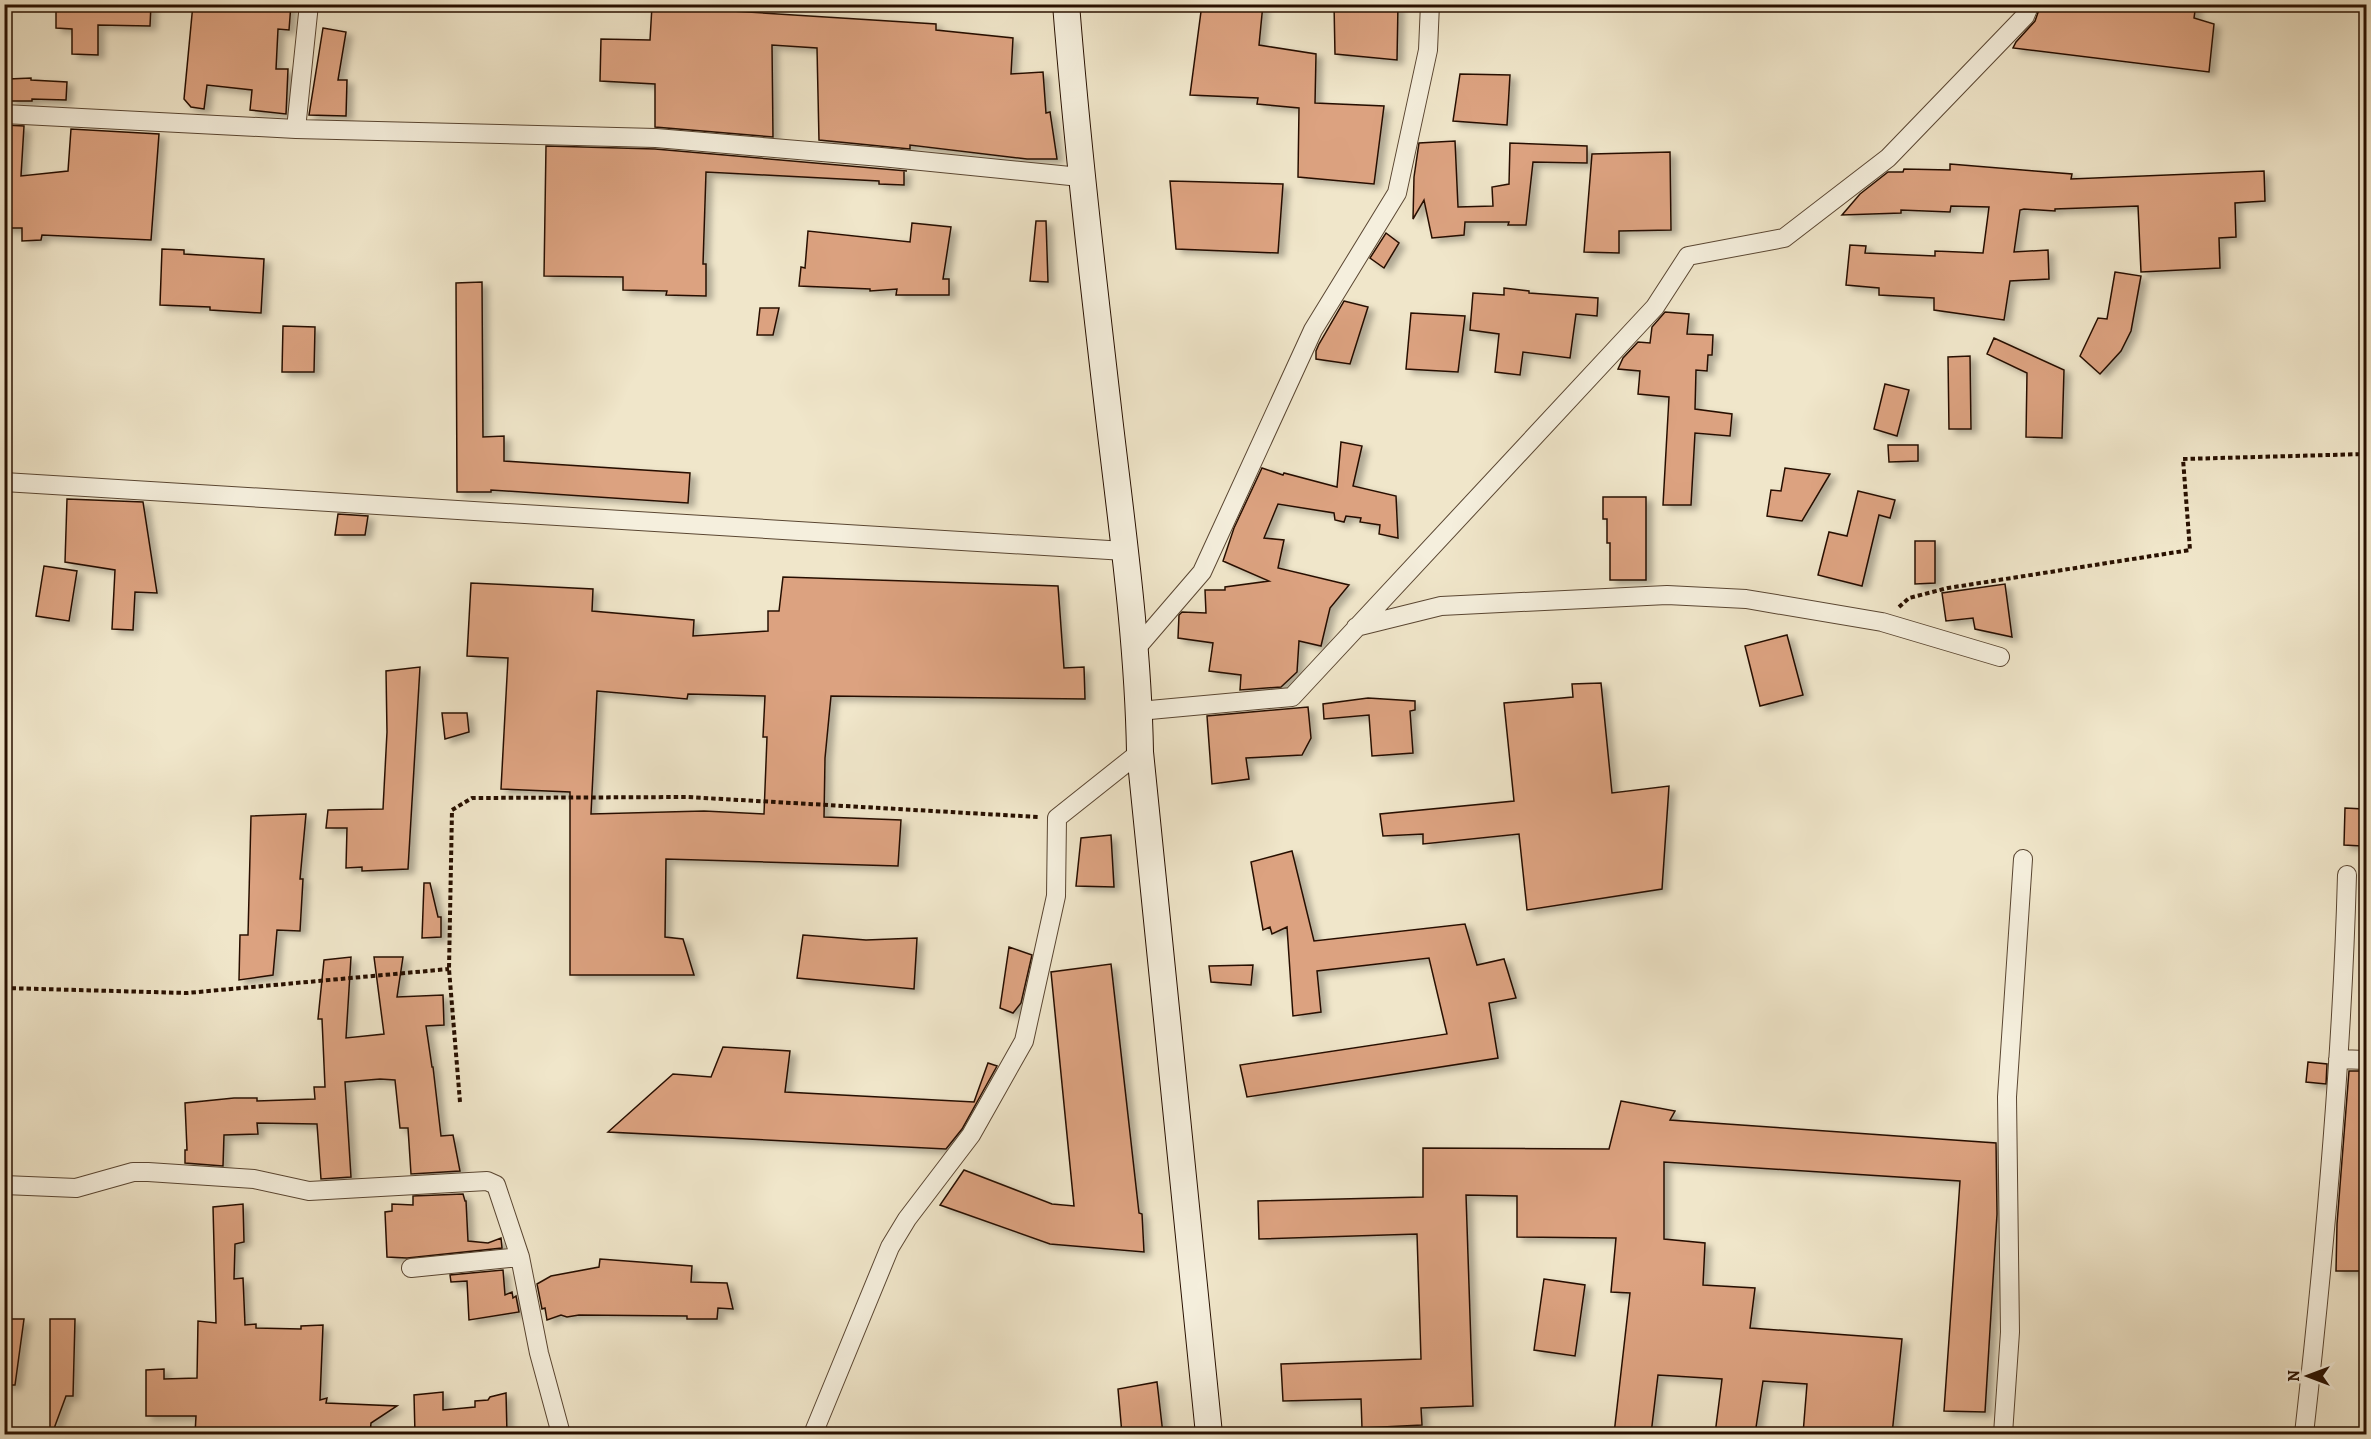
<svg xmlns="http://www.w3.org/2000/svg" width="2371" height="1439" viewBox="0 0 2371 1439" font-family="Alegreya,serif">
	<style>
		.building { fill: #dca280; stroke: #281000; stroke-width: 1.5; fill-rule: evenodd; filter: url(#shadow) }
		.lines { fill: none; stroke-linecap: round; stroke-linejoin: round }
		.minor-casing { stroke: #5a4632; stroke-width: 20 }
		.secondary-casing { stroke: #281000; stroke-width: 28 }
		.path { stroke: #281000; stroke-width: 4; stroke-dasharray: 4.5 3; stroke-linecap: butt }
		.minor { stroke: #f5efdd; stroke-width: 18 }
		.secondary { stroke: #f5efdd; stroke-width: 26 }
	</style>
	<defs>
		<filter id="shadow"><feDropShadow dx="6" dy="4" stdDeviation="3" flood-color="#0004"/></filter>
	</defs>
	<rect width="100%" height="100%" fill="#f0e6ca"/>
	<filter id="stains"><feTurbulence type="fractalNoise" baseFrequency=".00333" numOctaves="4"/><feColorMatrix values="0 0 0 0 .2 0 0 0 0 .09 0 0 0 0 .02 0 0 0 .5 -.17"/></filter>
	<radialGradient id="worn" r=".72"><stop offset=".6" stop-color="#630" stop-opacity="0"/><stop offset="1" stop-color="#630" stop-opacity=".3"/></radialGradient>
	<path class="building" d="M96,4H151L150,26L98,25V55L72,54V29L56,28V5L96,6Z
		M193,4H291L289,30L278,29L276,69H288L286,114L250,110L252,90L207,85L204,109L191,107L184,99Z
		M1202,4H1263L1259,45L1316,54L1315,103L1384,106L1374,184L1298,177L1299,108L1257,104L1258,98L1190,95Z
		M1334,4H1398L1397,60L1335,54Z
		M2041,4H2196L2194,18L2214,24L2209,72L2013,48L2016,42L2035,21Z
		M652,6L936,24V30L1013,38L1011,74L1043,72L1046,113L1050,112L1057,159H1027L910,145V149L819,140L817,48L772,45L773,137L655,127V84L600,81L601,39L650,40Z
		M323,28L346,32L338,80H347L346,116L309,115Z
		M1460,74L1510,75L1507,125L1453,121Z
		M31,78V80L67,82L66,100L32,99V101H10L9,79Z
		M4,125L24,126L21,176L68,171L71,129L159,134L151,240L42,235L41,240L22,241V228H4Z
		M1455,141L1458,207L1493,206L1492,187L1509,184L1510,143L1587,146V163L1533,162L1526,225H1508L1509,222H1465L1464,235L1432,238L1424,200L1413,219L1414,177L1419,143Z
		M546,146L655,149L907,171H904V185L879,184V181L706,172L703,264H706V296L666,295L667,291L623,290V277L544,276Z
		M1670,152L1671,230L1619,231V253L1584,252L1592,154Z
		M1950,164L2072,174L2071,179L2264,171L2265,201L2235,203L2236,237L2219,238L2220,268L2141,272L2138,206L2055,209V211L2024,209L2020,210L2014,252L2048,250L2049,279L2010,281L2004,320L1934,310V298L1879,295V288L1846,285L1850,245L1866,246L1865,253L1935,256V251L1983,253L1989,207L1951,206L1950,212L1901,210V213L1842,215L1860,194L1888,172H1903L1904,169L1950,170Z
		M1170,181L1283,184L1278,253L1176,249Z
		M1036,221H1046L1048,282L1030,281Z
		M912,223L951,227L943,279H949V295H896L897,289L870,291V289L799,286L801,267L805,268L808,231L910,242Z
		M1386,233L1399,243L1384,268L1370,258Z
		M162,249L184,250V254L264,259L261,313L210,310V307L160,305Z
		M2115,272L2141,276L2131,331L2121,351L2100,374L2080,356L2098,318L2107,319Z
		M482,282L483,437L504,436V461L690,473L688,503L491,490V492H457L456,283Z
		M1504,288L1529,291V293L1598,298L1597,316L1576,314L1570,358L1523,352L1520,375L1495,372L1499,334L1470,330L1473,293L1504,295Z
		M1344,301L1368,307L1350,364L1316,359V351L1319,344Z
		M760,308H779L773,335H757Z
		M1665,312L1689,314L1687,334L1713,335L1712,355H1708L1707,371L1696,370L1695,409L1732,414L1730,436L1695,433L1691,505H1663L1669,397L1638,394L1640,371L1618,369L1623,358L1638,342L1650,343L1652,327Z
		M1411,313L1465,316L1458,372L1406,369Z
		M283,326L315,327L314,372H282Z
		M1994,338L2064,370L2062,438L2026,437L2027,373L1987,354Z
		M1970,356L1971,429H1949L1948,357Z
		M1885,384L1909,390L1897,436L1874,429Z
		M1341,442L1362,446L1353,486L1396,496L1398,538L1379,534L1380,525L1360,522L1361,518L1346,516L1344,522L1335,520L1334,513L1278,504L1264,538L1284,540L1278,568L1349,585L1330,608L1321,646L1299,641L1297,672L1281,687L1240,690L1241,675L1209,671L1213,643L1178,638L1179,615L1182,612L1206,613L1205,590H1225V587L1269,581L1223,561L1234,528L1262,468L1283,475L1284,473L1337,487Z
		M1888,445H1918V461L1889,462Z
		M1785,468L1830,474L1802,521L1767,516L1771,490L1781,491Z
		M1858,491L1895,500L1890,518L1879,515L1862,586L1818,575L1829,532L1847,536Z
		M1603,497H1646V580H1610V543H1607V519H1603Z
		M67,499L143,502L157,593L135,592L133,630L112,629L115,570L65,562Z
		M338,514L368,516L365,535H335Z
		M1915,541H1935V583L1915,584Z
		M44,566L77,571L69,621L36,616Z
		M783,577L1058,586L1064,668L1084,667L1085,699L831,696L825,758L824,817L901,820L898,866L666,859L665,937L683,939L694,975H570V792L501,789L508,658L467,656L471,583L593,589L592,611L694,620L693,636L768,631V611H779ZM597,691L687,699L688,694L765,696L763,737H767L764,814L704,811L591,814Z
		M2005,584L2012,637L1975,629L1973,618L1946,621L1942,593Z
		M1787,635L1803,695L1760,706L1745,646Z
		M420,667L408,869L362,871V867L346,868L347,828H326L328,810L383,809L387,732L386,671Z
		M1601,683L1612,793L1669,786L1662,889L1527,910L1519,834L1423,844V834L1383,836L1380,814L1514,801L1504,703L1573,697L1572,684Z
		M1368,698L1415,701V710L1410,711L1413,753L1372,756L1369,715L1324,719L1323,704Z
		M1308,707L1311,738L1302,755L1246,758L1249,779L1212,784L1207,716Z
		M442,713H467L469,732L445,739Z
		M2345,808L2363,809L2362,846L2344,845Z
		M306,814L300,879H303L300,931L277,930L273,975L239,980L240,935H248L251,816Z
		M1111,835L1114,887L1076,886L1081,838Z
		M1292,851L1314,941L1465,924L1477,965L1504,959L1516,998L1489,1003L1498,1058L1247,1097L1240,1065L1447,1034L1429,958L1317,971L1321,1012L1293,1016L1287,927L1272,934L1270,927L1263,930L1251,862Z
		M424,883H430L438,917H441V937L422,938Z
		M803,935L866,940L917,938L914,989L797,978Z
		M1009,947L1032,955L1021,1003L1013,1013L1000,1008Z
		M351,957L346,1038L384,1034L374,957H403L397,997L443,995L444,1025L426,1026L432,1067H433L441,1136L453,1135L460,1171L411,1174L408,1128H400L395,1080L380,1079L345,1082L351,1177L321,1179L317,1124L257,1123L258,1134L224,1135L223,1166L185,1163V1150H187L185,1103L234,1098H257V1101L315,1099L314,1087H325L322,1019H318L324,960Z
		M1111,964L1139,1213L1142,1214L1144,1252L1050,1244L940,1205L964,1170L1052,1204L1074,1206L1051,972Z
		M1253,965L1251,985L1211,982L1209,966Z
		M723,1047L790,1051L785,1092L974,1102L988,1063L997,1066L962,1129L946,1149L608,1132L673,1074L711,1077Z
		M2308,1062L2327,1064L2326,1084L2306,1082Z
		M2349,1071H2367L2366,1271H2336L2337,1224Z
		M1621,1101L1675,1111L1670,1120L1996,1143L1997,1214L1985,1412L1944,1411L1960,1181L1664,1162V1239L1705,1243L1703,1285L1755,1288L1750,1328L1902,1339L1892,1434H1803L1807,1384L1763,1381L1755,1434H1715L1722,1379L1658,1375L1651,1434H1614L1630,1293L1611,1292L1616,1238L1517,1237V1196L1466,1195L1473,1406L1421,1408L1422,1425L1362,1428L1361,1399L1283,1401L1281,1364L1421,1359L1417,1234L1259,1239L1258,1201L1423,1197V1148L1609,1149Z
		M463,1194L465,1201H466L468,1241L488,1243L501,1238L502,1248L407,1258L387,1257L385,1212L392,1211V1204L413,1205V1196Z
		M243,1204L244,1242L235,1244L234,1279L243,1278L245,1325L256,1324V1328L301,1329V1326L323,1325L320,1400L327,1398L326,1403L397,1406L371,1423L370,1434H195L196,1416H146V1370L164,1369V1379L197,1378L198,1321L216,1323L213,1207Z
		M600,1259L692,1266L691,1282L727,1283L733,1309L718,1308L717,1319H687V1316L579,1315L567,1317L561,1315L547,1320L545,1308L542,1309L537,1284L551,1276L599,1267Z
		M503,1270L505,1295L512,1292L513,1298L516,1296L519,1312L469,1320L467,1281L451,1282L450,1275Z
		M1544,1279L1585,1285L1575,1356L1534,1350Z
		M4,1319H24L15,1385H4Z
		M50,1319H75L73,1396H66L52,1434H50Z
		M1157,1382L1163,1434H1122L1118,1389Z
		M443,1392V1410L475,1407V1401L488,1400L490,1397L506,1393L507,1434H476V1428H444V1434H415L414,1395Z"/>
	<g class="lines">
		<g class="minor-casing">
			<path id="minor" d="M4,114L296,129L656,138L881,157L1080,177
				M296,129L309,4
				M4,482L1125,551
				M1356,627L1441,606L1667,595L1746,599L1882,622L2000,657
				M1134,651L1202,572L1313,330L1397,193L1428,50L1430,4
				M1139,711L1292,697L1655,307L1688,256L1784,238L1888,158L2025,16L2030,4
				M2338,1059L2366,1060
				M4,1185L76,1188L133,1172H148L254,1179L309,1191L487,1181L496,1185L520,1257L539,1353L561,1434
				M411,1268L520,1257
				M813,1434L890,1247L907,1219L971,1135L1024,1041L1056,896L1057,818L1140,752
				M2003,1434L2010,1332L2007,1097L2023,859
				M2304,1434C2325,1249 2342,1062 2347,875"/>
		</g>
		<g class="secondary-casing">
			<path id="secondary" d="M1066,4C1077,142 1093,279 1109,417C1122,528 1138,640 1140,752L1209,1434"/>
		</g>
		<path class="path" d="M1899,607L1909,598L1948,588L2190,550L2183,459L2366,454
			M4,988L187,993L449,969
			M460,1102L449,969L452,810L472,798L687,797L1038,817"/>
		<use href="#minor" class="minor"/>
		<use href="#secondary" class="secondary"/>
	</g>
	<rect width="2371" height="1439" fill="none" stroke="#f0e6ca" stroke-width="24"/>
	<rect x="6" y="6" width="2359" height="1427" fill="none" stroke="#281000" stroke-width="3"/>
	<rect x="12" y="12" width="2347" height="1415" fill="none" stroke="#281000" stroke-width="1.5"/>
	<g transform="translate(2308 1376) rotate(270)" stroke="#f5efdd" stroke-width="4.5" paint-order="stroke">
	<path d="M0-4.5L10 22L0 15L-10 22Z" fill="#281000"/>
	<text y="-9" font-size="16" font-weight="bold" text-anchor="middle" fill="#281000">N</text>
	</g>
	<rect width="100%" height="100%" filter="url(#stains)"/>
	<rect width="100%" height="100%" fill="url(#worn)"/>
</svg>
